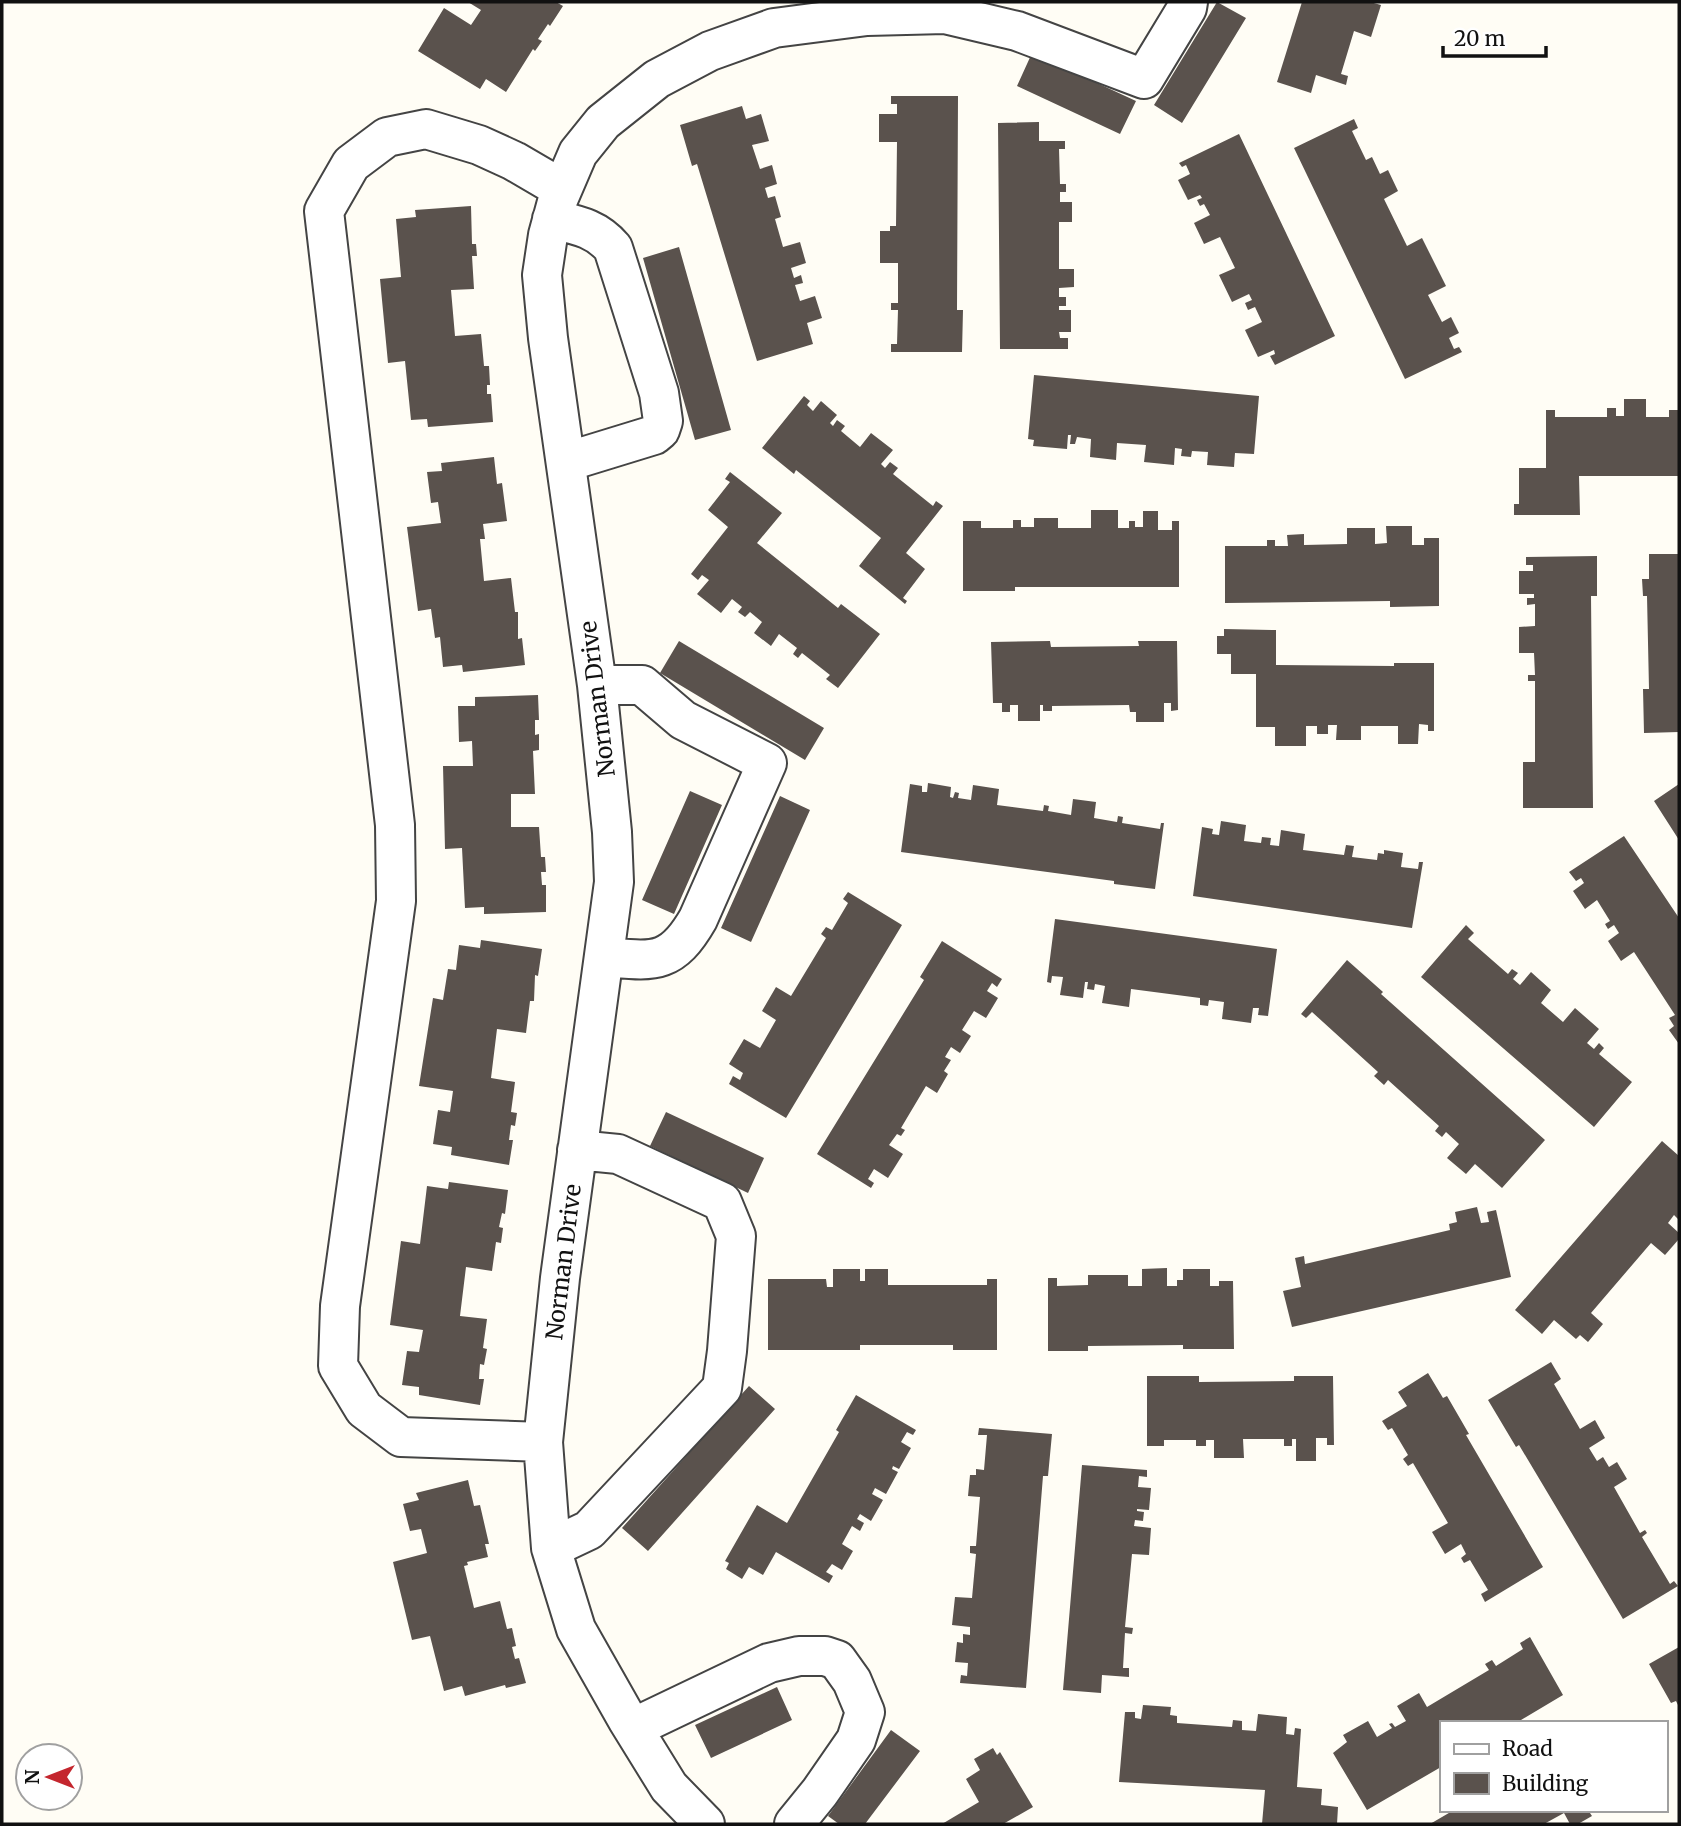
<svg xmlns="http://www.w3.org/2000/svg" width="1681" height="1826" viewBox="0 0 1681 1826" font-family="Merriweather,serif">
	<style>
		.building { fill: #5a524d }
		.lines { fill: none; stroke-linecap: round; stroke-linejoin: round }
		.minor-casing { stroke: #444; stroke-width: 42 }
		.minor { stroke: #fff; stroke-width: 38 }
		.labels { text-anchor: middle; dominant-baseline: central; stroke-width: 7; stroke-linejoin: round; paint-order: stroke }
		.street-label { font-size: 23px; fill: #111; stroke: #fff }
	</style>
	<rect width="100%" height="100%" fill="#fffdf5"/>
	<path class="building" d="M468,2H556L563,6L550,26L548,24L538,39L542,41L535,51L533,49L506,92L486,79L480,89L418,51L444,8L471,25L481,10Z
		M1217,2L1246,18L1182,123L1154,105Z
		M1302,2H1370L1381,5L1371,37L1354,31L1341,74L1348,76L1346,85L1316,75L1311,93L1277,82Z
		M1032,53L1136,101L1120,134L1017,86Z
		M891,96H958L957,310H963L962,352H891V344H897L898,310H891V303H898V263H880V231H890V226H896L897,142H879V114H897V104H891Z
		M742,106L746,119L761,114L769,141L752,145L760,169L772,165L777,184L765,188L768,198L775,196L781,217L775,219L783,247L800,242L806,263L791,268L794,278L801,275L803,283L795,285L800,301L815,296L822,318L807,323L813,344L757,361L697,164L692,166L680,125Z
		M1354,119L1358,128L1352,131L1366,160L1372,157L1380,174L1388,170L1398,191L1384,199L1407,246L1422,238L1446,286L1428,295L1442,322L1451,317L1459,333L1449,338L1454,349L1459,347L1462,352L1405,379L1294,148Z
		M1039,122V141H1065V149H1059L1060,184H1066V192H1060V202H1072V222H1059V269H1074V287L1059,288V297H1066V306H1059V310H1071V332H1059L1060,338H1068V349H1000L998,123Z
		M1239,134L1335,336L1275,365L1270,356L1275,354L1274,350L1258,357L1245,330L1262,322L1255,307L1248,310L1245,303L1252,300L1249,294L1232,302L1219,275L1235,268L1220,237L1204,244L1194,223L1210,215L1204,204L1200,206L1197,200L1202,198L1200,195L1188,200L1178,180L1190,174L1186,165L1182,167L1179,163Z
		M471,206L472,244H476L477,256H472L474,289L451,290L455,336L481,334L484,366H489L490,385H487V394H491L493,422L428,427L427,419L411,420L405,361L388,363L380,279L401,277L396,219L416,217L415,210Z
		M679,247L731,430L695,440L643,258Z
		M1034,375L1259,396L1254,454L1235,453L1234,467L1207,465L1208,452L1192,451L1191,457L1181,456L1182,449L1175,448L1174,465L1144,462L1146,445L1117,443L1116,460L1090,457L1091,439L1077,437L1075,444H1070L1071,435H1068L1067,449L1033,446L1034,440L1028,439Z
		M804,396L810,401L807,405L813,411L821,401L837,415L830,423L833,426L837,420L845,426L841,431L860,447L871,433L893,450L881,464L885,468L890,462L898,468L893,474L933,506L936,501L943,506L906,553L925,569L903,598L907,601L905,604L859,566L881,538L796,470L794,474L762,448Z
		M1624,399H1646V417H1669V410H1679V476H1579L1580,515H1514V504H1519V468H1546V410H1555V417H1607V408H1616V416H1624Z
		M494,457L497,484L502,483L507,521L483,524L485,539H480L484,581L511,578L515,612H518V639L522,638L525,665L463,672L462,665L443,667L440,637L435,638L431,609L418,611L407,527L441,523L438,502L431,503L427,472L442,471L441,463Z
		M730,472L782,513L757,543L838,608L841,604L880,634L838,688L826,679L830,675L802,653L798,658L793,654L797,648L779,634L771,646L754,633L762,622L750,612L745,617L738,612L742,607L732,599L721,613L697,594L709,580L702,575L698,580L691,574L728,527L708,510L730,482L725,479Z
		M1091,510H1118V528H1129V521H1135V527H1143V511H1158V530H1172V521H1179V587H1015V591H963V521H981V528H1013V520H1021V527H1034V518H1058V528H1091Z
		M1386,526H1412V545H1424V538H1439V606L1390,607V601L1225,603V546H1267V540H1275V546H1288L1287,535L1304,534V545L1347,544V528H1375V544L1387,543Z
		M1649,554H1679V732L1644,733L1643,689H1649L1647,596H1643L1642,579H1649Z
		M1597,556V596H1591L1593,808H1523V762H1535V681H1528V675H1535L1534,653H1519V627L1535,626V604L1527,605V598H1534V594H1519V571H1533V565H1526V557Z
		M1224,629L1276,630V665L1394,666V663H1434V731H1428V725L1419,724L1418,744H1398V726H1361V740H1336L1337,725H1328V734H1317V726H1306V746H1275V727H1256V674H1231V654H1217V636H1224Z
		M679,641L824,728L805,760L660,673Z
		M1050,641L1051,647L1139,646L1138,641H1177L1178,710L1171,711V703H1164V722H1136V712H1130L1129,705L1052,706V711H1043V705H1040V721H1018V705H1010V712H1002V703H993L991,642Z
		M538,695L539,720H535V735L539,734V750L533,751L535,794H511V827H539L541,857H545L546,872H541L542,885H546V912L484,914V907L465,908L462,848L445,849L443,766H473L472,741L459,742L458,706H475V697Z
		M928,783L951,787L950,797L953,798L955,792L959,793L958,798L971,800L973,785L999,789L997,805L1043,811L1044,805L1049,806L1048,811L1071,815L1073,799L1096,802L1094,818L1117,822L1118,816L1123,817L1122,823L1160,829L1161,823H1164L1155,889L1114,884V881L901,852L910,784L922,786V792H927Z
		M1679,784V840L1654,801Z
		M690,791L722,805L674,914L642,900Z
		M780,796L810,810L751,942L721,928Z
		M1221,821L1246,825L1244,841L1261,843L1262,837L1271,838L1270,845L1279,846L1281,830L1305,834L1303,850L1344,855L1346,845L1354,846L1352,857L1377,860L1378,853L1384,854V850L1403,853L1401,867L1418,869L1419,862H1423L1412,928L1193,896L1202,827L1213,829L1212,834L1219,835Z
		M1624,836L1679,918V1044L1669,1030L1674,1026L1669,1018L1675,1015L1634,952L1621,961L1608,941L1619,933L1614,925L1608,929L1605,924L1610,921L1597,900L1585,909L1573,891L1584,883L1581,878L1576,881L1569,872Z
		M848,892L902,925L786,1118L729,1084L733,1076L740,1080L743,1073L729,1064L744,1039L760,1048L776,1020L762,1011L776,987L791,996L826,938L821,934L826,927L832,930L848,903L843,899Z
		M1055,919L1277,949L1268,1016L1258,1015L1259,1008H1253L1251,1023L1222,1019L1224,1002L1209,1000L1208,1006L1200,1005V998L1131,989L1129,1007L1102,1003L1105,986L1095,984L1094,990L1087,989L1088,982H1085L1083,998L1060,995L1063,977L1052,976L1051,983L1047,982Z
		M1466,925L1474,933L1468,939L1508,974L1512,969L1518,973L1513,979L1520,985L1531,972L1551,990L1541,1003L1563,1022L1575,1008L1599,1029L1587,1043L1594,1049L1599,1043L1604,1048L1599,1054L1632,1082L1594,1127L1421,977Z
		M481,940L542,949L538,976L535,975L534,1001H530L526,1033L497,1029L491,1078L515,1082L511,1112L517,1113L515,1126L511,1125L509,1140H513L509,1165L451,1155L452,1147L433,1144L438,1110L450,1112L453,1091L419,1086L433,998L443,1000L448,969L456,970L459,945L480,948Z
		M942,941L1002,979L997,987L992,983L987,991L998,998L986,1018L974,1011L962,1030L971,1036L960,1053L951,1047L945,1057L951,1060L944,1071L948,1074L937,1093L926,1086L901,1128L905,1130L901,1136L897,1134L889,1145L903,1154L888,1178L874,1169L868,1179L874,1183L871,1188L817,1154L924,980L920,977Z
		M1347,960L1383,992L1381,994L1545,1140L1502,1188L1475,1164L1466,1174L1447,1158L1459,1144L1446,1132L1442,1137L1435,1131L1439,1126L1388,1080L1384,1085L1374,1076L1378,1072L1312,1012L1306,1018L1301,1014Z
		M666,1112L764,1158L748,1193L650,1146Z
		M1662,1141L1679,1156V1220L1674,1215L1668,1223L1679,1233V1239L1665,1255L1651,1243L1591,1313L1603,1324L1588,1342L1580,1335L1576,1339L1554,1320L1542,1334L1515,1310Z
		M449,1182L508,1190L505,1214L502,1213L499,1227L503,1228L501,1243L496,1242L492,1271L466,1267L460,1316L487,1319L483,1348L487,1349L484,1365L480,1364L479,1379H484L480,1405L419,1395V1387L402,1385L407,1351L419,1352L423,1330L390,1325L401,1241L420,1244L427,1186L448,1189Z
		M1477,1207L1481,1223L1489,1222L1487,1212L1496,1210L1511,1277L1292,1327L1283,1291L1301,1287L1295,1258L1304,1256L1305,1264L1450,1230L1449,1224L1457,1222L1455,1212Z
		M1167,1268V1286H1177V1280H1183V1269H1210V1286H1219V1281H1233L1234,1349H1183V1345L1088,1346V1351H1048V1278H1057V1286L1088,1285V1275H1128V1286H1142V1269Z
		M833,1269H860V1281H865V1269H888V1285H987V1279H997V1350H953V1345H860V1350H768V1279H826L827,1287H833Z
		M1551,1362L1561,1379L1554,1384L1580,1429L1595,1420L1605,1438L1589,1448L1597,1461L1603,1457L1609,1467L1617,1462L1627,1479L1614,1487L1640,1533L1645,1530L1647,1533L1642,1537L1670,1584L1674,1581L1678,1586L1623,1619L1519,1445L1516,1447L1488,1400Z
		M1428,1373L1443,1398L1447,1396L1469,1434L1466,1435L1543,1567L1485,1602L1481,1594L1488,1590L1470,1560L1464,1563L1461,1558L1466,1554L1461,1544L1445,1554L1432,1532L1448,1523L1413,1463L1408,1466L1403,1459L1408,1455L1392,1428L1388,1430L1382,1421L1407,1406L1398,1392Z
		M1147,1376H1199V1382L1294,1381V1376H1333L1334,1445H1327V1438H1316V1461H1296V1439H1292V1446H1284V1439H1243L1244,1458H1214V1440H1206V1446H1196V1440H1164V1446H1147Z
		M749,1386L775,1409L648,1551L622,1528Z
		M856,1395L916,1430L913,1435L907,1432L901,1442L911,1448L899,1469L893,1466L892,1469L898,1472L886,1494L875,1488L872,1494L883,1500L871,1521L860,1514L857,1519L864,1523L860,1531L852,1526L842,1544L853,1551L842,1570L832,1564L826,1572L833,1576L829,1583L776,1552L763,1575L749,1567L742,1579L726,1569L729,1563L725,1561L757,1505L787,1523L839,1432L836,1430Z
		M979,1428L1052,1434L1048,1476H1043L1026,1688L960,1683L961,1675L967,1676L968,1663L955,1662L957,1642L963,1643V1634L970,1635V1627L952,1625L955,1597L972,1598L976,1554L970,1553V1546H976L980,1497L968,1496L970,1475H976V1469L984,1470L987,1435H978Z
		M1082,1465L1147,1470V1477L1139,1476L1138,1487L1151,1488L1149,1510L1137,1509V1511L1144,1512L1143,1521L1135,1520L1134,1526L1151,1528L1149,1555L1132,1554L1125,1627L1133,1628L1132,1634L1125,1633L1123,1668H1129V1677L1102,1675L1101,1693L1063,1690Z
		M468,1480L474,1506L480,1505L489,1544H485L488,1557L467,1562L468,1565L464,1566L474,1608L500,1601L507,1629L512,1628L516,1646L512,1647L515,1659L519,1658L526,1683L506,1688L505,1685L465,1696L462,1686L444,1691L430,1636L412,1640L393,1562L427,1553L421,1529L410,1531L403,1504L419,1500L416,1493Z
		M1530,1637L1563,1695L1516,1723H1441V1767L1367,1810L1333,1753L1347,1742L1343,1735L1368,1721L1377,1737L1392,1728L1389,1724L1392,1723L1395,1727L1406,1721L1397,1706L1419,1693L1427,1707L1489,1670L1485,1664L1492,1660L1496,1666L1523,1649L1520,1643Z
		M1679,1647V1707L1676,1701L1671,1703L1649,1664Z
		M777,1687L792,1720L711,1758L695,1725Z
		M1143,1705L1171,1707L1170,1715L1177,1716V1723L1232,1727L1233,1720L1242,1721V1730L1256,1731L1258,1714L1287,1717L1286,1734L1294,1735L1295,1728L1301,1729L1297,1787L1322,1789L1321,1805L1338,1807L1337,1824H1262L1265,1790L1119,1782L1125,1712H1135V1718L1141,1719Z
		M891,1730L920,1751L865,1824H839L828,1816Z
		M993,1748L997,1755L1000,1752L1033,1807L1003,1824H942L979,1802L966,1779L980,1770L974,1759Z
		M1454,1810H1588L1592,1816L1578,1824H1570L1564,1813L1544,1824H1430Z"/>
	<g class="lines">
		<g class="minor-casing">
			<path id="minor" d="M552,219C577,225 596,228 613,248L659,393L663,421L660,430L654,435L566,462
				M597,685H642L683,720L767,763L698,919C671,966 653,961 604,957
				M543,1442L401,1437L364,1409L338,1366L340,1306L396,901L395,825L324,211L351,164L387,137L426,129L479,145L514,161L562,189
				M551,1548L589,1530L722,1388L727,1351L736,1236L722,1202L618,1154L577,1150
				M633,1728L769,1663L799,1656H825L837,1660L852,1681L865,1712L856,1740L820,1792L794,1824
				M705,1824L669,1787L627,1719L576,1629L551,1548L543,1442L560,1278L614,882L612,832L597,685L548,338L542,275L548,235L557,202L578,153L603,122L657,79L710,51L774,28L867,16L945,14L1017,31L1144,79L1187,8L1188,2"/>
		</g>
		<use href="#minor" class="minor"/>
	</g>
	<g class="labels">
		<g class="street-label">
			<text transform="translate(597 699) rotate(-97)">Norman Drive</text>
			<text transform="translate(563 1262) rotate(-83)">Norman Drive</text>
		</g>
	</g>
	<rect width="1681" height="1826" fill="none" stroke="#111111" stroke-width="7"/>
	<rect x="1440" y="1721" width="228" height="91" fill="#ffffff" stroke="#a0a0a0" stroke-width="2"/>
	<rect x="1454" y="1744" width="35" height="10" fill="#ffffff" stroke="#a0a0a0" stroke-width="2"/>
	<text x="1502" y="1756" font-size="21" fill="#111111">Road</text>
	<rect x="1454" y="1773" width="35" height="21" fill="#5a524d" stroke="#a0a0a0" stroke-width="2"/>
	<text x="1502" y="1791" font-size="21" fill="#111111">Building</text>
	<g transform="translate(49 1777) rotate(270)"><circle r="33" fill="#ffffff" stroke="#a0a0a0" stroke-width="2"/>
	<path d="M0-5L12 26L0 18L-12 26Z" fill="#c4262e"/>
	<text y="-10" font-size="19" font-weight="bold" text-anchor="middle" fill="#111111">N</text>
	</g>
	<path d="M1443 46v10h103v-10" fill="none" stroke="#111111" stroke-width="3.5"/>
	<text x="1454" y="46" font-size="21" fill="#111111" stroke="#ffffff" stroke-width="5" paint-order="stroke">20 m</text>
</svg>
